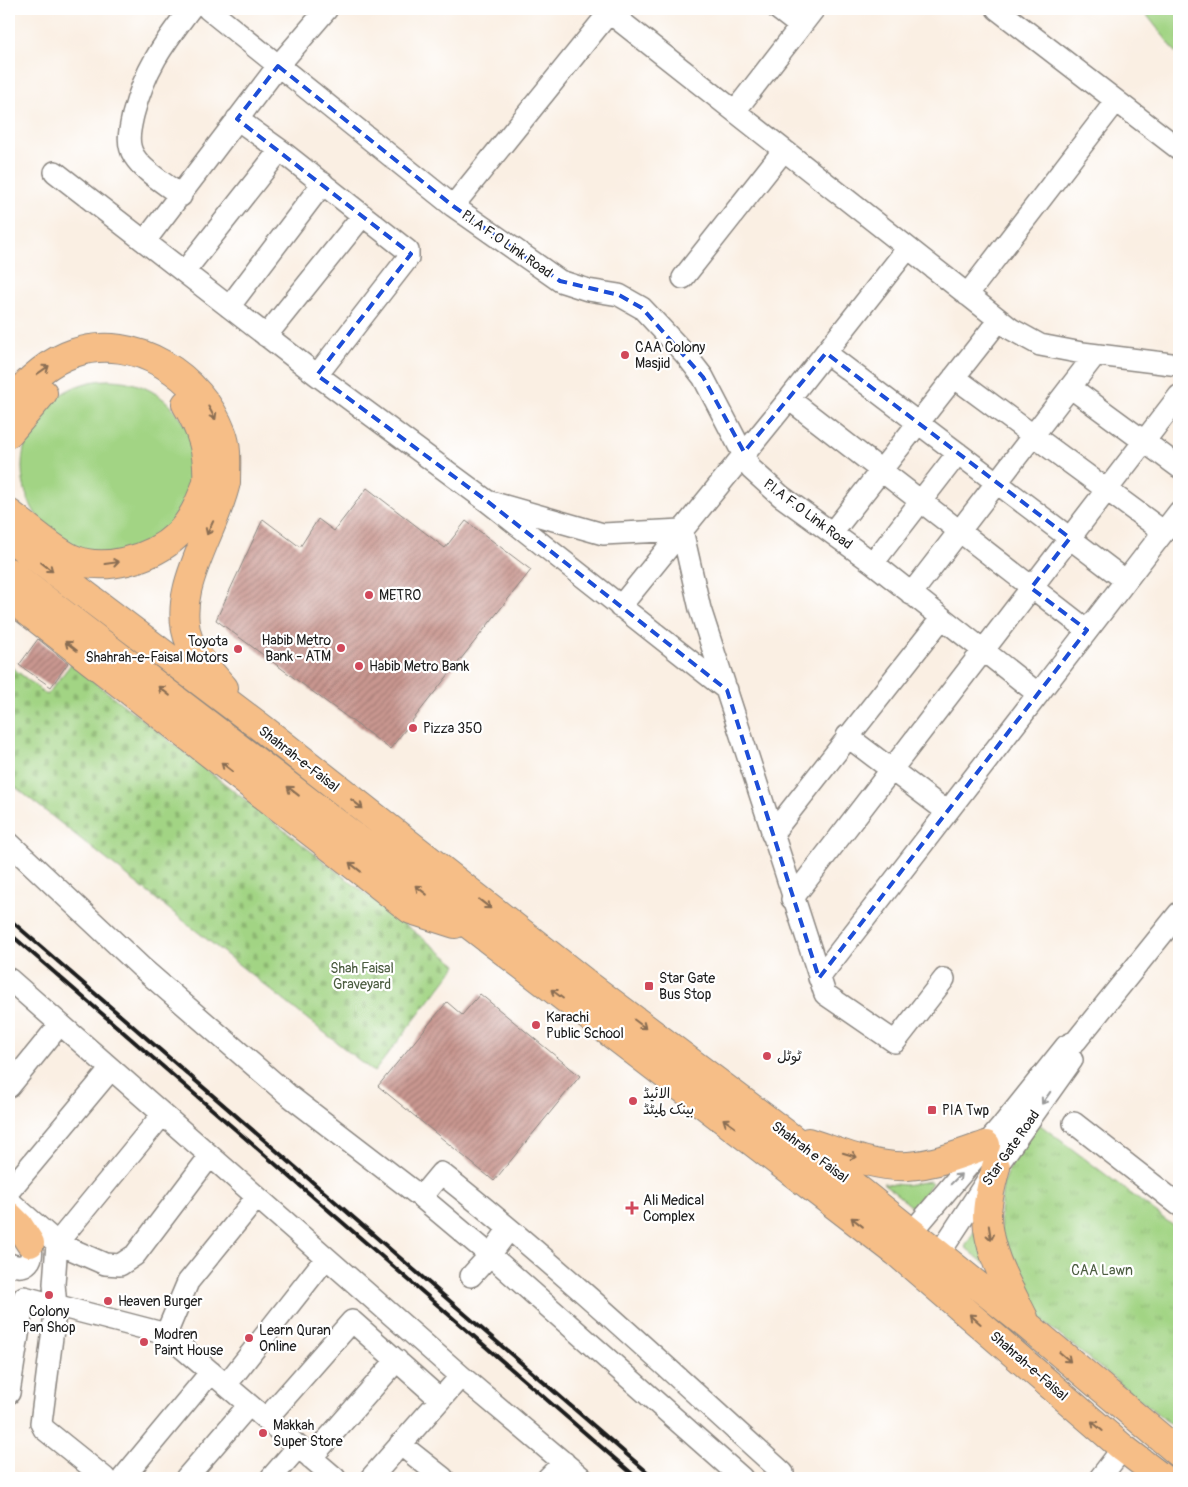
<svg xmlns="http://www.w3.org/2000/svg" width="1188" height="1487" viewBox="0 0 1188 1487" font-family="Pangolin,'Playpen Sans Arabic',sans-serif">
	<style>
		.green { fill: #a2d484; stroke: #5f7850 }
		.cemetery { fill: url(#cemetery-stones); stroke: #5f7850 }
		.park { fill: url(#park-tufts); stroke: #5f7850 }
		.building { fill: url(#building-hatch) }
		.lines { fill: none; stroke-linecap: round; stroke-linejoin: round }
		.minor-casing { stroke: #8b8680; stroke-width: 24 }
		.major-casing { stroke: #8b8680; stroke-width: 30 }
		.highway-casing { stroke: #8b8680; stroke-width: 30 }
		.minor { stroke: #fff; stroke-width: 21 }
		.major { stroke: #f6be87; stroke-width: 28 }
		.highway { stroke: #f6be87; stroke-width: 28 }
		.rail { stroke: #1c1c1c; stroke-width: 4 }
		.oneway { stroke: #896d52 }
		.oneway2 { stroke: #999 }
		.marked { fill: none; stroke: #1d4ed8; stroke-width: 4; stroke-dasharray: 10 6; stroke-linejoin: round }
		.poi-dot { fill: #d1495b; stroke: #fff; stroke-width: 2 }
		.labels { text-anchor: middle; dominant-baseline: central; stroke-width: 4.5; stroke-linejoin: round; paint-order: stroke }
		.street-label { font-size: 14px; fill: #1c1c1c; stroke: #fff }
		.poi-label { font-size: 14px; fill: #1c1c1c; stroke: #fff; text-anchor: start }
		.park-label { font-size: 14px; fill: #4b5c40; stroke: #fff }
	</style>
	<defs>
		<pattern id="cemetery-stones" width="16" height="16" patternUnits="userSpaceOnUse" patternTransform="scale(1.25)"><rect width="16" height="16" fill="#a2d484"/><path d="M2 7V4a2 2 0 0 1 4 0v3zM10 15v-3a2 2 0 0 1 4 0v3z" fill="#8bb571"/></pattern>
		<pattern id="park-tufts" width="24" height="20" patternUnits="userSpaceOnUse" patternTransform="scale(1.25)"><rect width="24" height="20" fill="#a2d484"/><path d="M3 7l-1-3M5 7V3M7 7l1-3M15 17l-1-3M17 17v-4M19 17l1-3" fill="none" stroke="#8bb571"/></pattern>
		<pattern id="building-hatch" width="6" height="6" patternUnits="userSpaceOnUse" patternTransform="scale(1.25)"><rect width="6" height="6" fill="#c99790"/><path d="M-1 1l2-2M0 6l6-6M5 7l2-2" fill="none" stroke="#a27a75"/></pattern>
	</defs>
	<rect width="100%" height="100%" fill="#fff"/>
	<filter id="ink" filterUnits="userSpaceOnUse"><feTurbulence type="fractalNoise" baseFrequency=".02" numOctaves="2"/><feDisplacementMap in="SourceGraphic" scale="10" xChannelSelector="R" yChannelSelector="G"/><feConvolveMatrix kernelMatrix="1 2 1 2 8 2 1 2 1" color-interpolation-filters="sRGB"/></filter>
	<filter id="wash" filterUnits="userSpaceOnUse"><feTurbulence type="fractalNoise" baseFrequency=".0096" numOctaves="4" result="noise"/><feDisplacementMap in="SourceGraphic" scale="20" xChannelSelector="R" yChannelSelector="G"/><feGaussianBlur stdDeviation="1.12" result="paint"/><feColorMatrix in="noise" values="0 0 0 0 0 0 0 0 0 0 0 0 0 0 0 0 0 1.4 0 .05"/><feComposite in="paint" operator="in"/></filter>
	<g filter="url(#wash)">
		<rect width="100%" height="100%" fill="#faefe3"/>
		<path class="green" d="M1144,9H1179V56L1146,14Z
			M22 467a87 87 0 1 1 174 0a87 87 0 1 1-174 0Z
			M930,1181L932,1183L915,1205L911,1206L883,1183L905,1185Z
			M978,1225L985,1264L965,1247Z"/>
		<path class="cemetery" d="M71,664L457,965L374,1072L9,782V665L47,695Z"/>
		<path class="park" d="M1035,1121L1179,1230V1431L1042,1321L1001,1250L1000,1211L1003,1183L1013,1157Z"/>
		<g id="blocks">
			<path class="building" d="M367,488L445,548L466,521L531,570L390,749L216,620L263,519L300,547L318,519L334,531Z
				M38,639L68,663L51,687L19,665Z
				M480,994L580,1076L494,1181L378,1086L447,1002L462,1015Z"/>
		</g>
	</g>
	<g filter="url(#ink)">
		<use href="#blocks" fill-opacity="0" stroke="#8b8680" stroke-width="1"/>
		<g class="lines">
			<g class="minor-casing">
				<path id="minor" d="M208,9L453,206L560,281L588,290L619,295L642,308L685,354L703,377L751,469L781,496L873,563L1037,693
					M605,9L1011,329L1040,345L1082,353L1179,365
					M778,9L800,26
					M997,9L1179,149
					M735,111L814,9
					M237,119L280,150L408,251V258L317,375
					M55,172L317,375L487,501L727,690
					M181,196C166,184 144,172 134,156C126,143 130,129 133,115C145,69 162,46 190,9
					M453,206L612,9
					M145,241L278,66L327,9
					M184,272L280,150
					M683,278L784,150
					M967,295L1116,101
					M229,307L323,183
					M266,336L363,215
					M826,353L1125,580
					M954,377L1164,532
					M1070,387L1179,467
					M789,399L1087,630
					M487,501L603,534L682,530L700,609L825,994L895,1042L944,979
					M832,533L999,320
					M873,563L958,453
					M911,594L1095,355
					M620,607L789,399L908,248
					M847,736L946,811
					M772,834L941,619
					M9,843L141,967L287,1094L421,1197L490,1255L742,1478
					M792,899L1179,396
					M819,978L1179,512
					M9,979L461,1376L582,1478
					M9,1087L60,1024
					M1074,1123L1179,1205
					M9,1191L111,1069
					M421,1197L441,1173C560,1267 671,1372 783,1473L778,1478
					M9,1201L57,1243L105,1264L120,1265L135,1255L210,1156
					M912,1232L1002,1126L1066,1046L1076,1041L1179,913
					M939,1254L996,1167L1072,1060
					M9,1264C27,1271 35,1260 30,1243
					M471,1276L490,1255L509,1229
					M166,1334L188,1282L257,1197
					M226,1385L326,1258
					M9,1393L24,1297L166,1334L335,1478
					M266,1419L352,1321L440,1399
					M400,1444L443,1478
					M311,1458L397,1360
					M105,1478L44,1429L41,1423L56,1306L54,1284L57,1243L163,1114
					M123,1478L211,1372
					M186,1478L249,1405
					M271,1478L298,1447
					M371,1478L461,1376
					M548,1478L564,1462
					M1100,1478L1123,1448"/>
			</g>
			<g class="major-casing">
				<path id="major" d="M9,404C26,382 47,362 74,353C135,332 201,377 222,433C228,448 226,466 226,482
					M186,404C201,429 209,453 207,483
					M9,433L43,393
					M9,1216L19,1226L30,1243"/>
			</g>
			<g class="highway-casing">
				<path id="highway" d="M9,513C28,527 50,548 71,558C103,573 152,559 177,535C192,522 200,501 207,483
					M9,537L263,729L587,984L834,1170L1028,1326L1179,1453
					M9,572L896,1252L1123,1448L1162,1478
					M9,597L411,910L455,924
					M224,688C212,674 198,660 190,643C168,592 216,531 226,482
					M808,1142C839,1152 875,1168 908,1166C936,1164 961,1154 986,1145
					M996,1167C992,1183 987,1200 987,1217C988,1253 1008,1286 1024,1318"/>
			</g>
			<use href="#minor" class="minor"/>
			<use href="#major" class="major"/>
			<use href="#highway" class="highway"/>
			<path class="rail" d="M9,919L654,1478
				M9,933L637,1478"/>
		</g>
		<defs><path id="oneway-shaft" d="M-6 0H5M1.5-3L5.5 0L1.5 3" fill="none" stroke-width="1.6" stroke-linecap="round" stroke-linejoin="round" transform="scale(1.25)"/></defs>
		<g class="oneway">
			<use href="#oneway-shaft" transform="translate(43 370) rotate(-35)"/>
			<use href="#oneway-shaft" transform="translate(212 413) rotate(61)"/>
			<use href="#oneway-shaft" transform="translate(210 528) rotate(115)"/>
			<use href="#oneway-shaft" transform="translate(112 563) rotate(-8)"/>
			<use href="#oneway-shaft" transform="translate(47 567) rotate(38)"/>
			<use href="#oneway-shaft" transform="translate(71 646) rotate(-142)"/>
			<use href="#oneway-shaft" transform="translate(164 691) rotate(-142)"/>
			<use href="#oneway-shaft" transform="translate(227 767) rotate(-142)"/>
			<use href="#oneway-shaft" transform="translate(293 791) rotate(-142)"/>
			<use href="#oneway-shaft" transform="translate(357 804) rotate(38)"/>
			<use href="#oneway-shaft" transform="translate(355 867) rotate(-142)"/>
			<use href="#oneway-shaft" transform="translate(421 890) rotate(-142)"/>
			<use href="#oneway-shaft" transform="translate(485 904) rotate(38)"/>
			<use href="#oneway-shaft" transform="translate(557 994) rotate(-143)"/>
			<use href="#oneway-shaft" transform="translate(640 1024) rotate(37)"/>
			<use href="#oneway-shaft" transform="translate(729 1123) rotate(-144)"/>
			<use href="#oneway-shaft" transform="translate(850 1155) rotate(17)"/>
			<use href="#oneway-shaft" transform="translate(857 1222) rotate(-142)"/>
			<use href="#oneway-shaft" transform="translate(990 1233) rotate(81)"/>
			<use href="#oneway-shaft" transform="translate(975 1319) rotate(-139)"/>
			<use href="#oneway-shaft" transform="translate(1065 1357) rotate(41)"/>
			<use href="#oneway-shaft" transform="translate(1097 1426) rotate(-139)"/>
		</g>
		<g class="oneway2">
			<use href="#oneway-shaft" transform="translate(1046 1098) rotate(125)"/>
			<use href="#oneway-shaft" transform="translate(956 1179) rotate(-45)"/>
		</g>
	</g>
	<path class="marked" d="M278,66L453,206L560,281L619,295L642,308L703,377L744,452L826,353L1070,538L1031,588L1087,630L819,978L727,690L487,501L317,375L411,254L237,119Z"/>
	<g class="poi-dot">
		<circle cx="625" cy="355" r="5"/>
		<circle cx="369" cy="595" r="5"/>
		<circle cx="341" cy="648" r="5"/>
		<circle cx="238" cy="649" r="5"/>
		<circle cx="359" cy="666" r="5"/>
		<circle cx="413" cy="728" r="5"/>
		<rect x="644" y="981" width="10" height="10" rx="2.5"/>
		<circle cx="536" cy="1025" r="5"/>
		<circle cx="767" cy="1056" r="5"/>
		<circle cx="633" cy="1101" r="5"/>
		<rect x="927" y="1105" width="10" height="10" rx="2.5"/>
		<path d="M629.5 1200.5h5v5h5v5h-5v5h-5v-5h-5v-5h5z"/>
		<circle cx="49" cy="1295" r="5"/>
		<circle cx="108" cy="1301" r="5"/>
		<circle cx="249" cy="1338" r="5"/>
		<circle cx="144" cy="1342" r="5"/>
		<circle cx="263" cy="1433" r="5"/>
	</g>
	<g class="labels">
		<g class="street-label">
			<text transform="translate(507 244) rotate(35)">P.I.A F.O Link Road</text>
			<text transform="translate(808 514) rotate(37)">P.I.A F.O Link Road</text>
			<text transform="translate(299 759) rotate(38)">Shahrah-e-Faisal</text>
			<text transform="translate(1011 1148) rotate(-55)">Star Gate Road</text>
			<text transform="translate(810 1152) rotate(37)">Shahrah e Faisal</text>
			<text transform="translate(1029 1366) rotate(41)">Shahrah-e-Faisal</text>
		</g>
		<g class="poi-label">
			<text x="635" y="347">CAA Colony<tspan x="635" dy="16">Masjid</tspan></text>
			<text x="379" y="595">METRO</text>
			<text x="331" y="640" text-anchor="end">Habib Metro<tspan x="331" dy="16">Bank - ATM</tspan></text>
			<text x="228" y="641" text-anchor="end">Toyota<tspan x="228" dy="16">Shahrah-e-Faisal Motors</tspan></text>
			<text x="369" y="666">Habib Metro Bank</text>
			<text x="423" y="728">Pizza 350</text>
			<text x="659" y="978">Star Gate<tspan x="659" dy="16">Bus Stop</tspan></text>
			<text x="546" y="1017">Karachi<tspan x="546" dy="16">Public School</tspan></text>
			<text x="777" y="1056">ٹوٹل</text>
			<text x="643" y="1093">الائیڈ<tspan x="643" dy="16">بینک لمیٹڈ</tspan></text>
			<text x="942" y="1110">PIA Twp</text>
			<text x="643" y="1200">Ali Medical<tspan x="643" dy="16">Complex</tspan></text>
			<text x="118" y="1301">Heaven Burger</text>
			<text x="49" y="1311" text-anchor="middle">Colony<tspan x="49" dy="16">Pan Shop</tspan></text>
			<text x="259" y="1330">Learn Quran<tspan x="259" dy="16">Online</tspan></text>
			<text x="154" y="1334">Modren<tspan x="154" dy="16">Paint House</tspan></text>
			<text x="273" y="1425">Makkah<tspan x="273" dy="16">Super Store</tspan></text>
		</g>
		<g class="park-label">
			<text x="362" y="968">Shah Faisal<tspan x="362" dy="16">Graveyard</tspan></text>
			<text x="1102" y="1270">CAA Lawn</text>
		</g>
	</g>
	<rect width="1188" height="1487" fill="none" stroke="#fff" stroke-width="30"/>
</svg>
